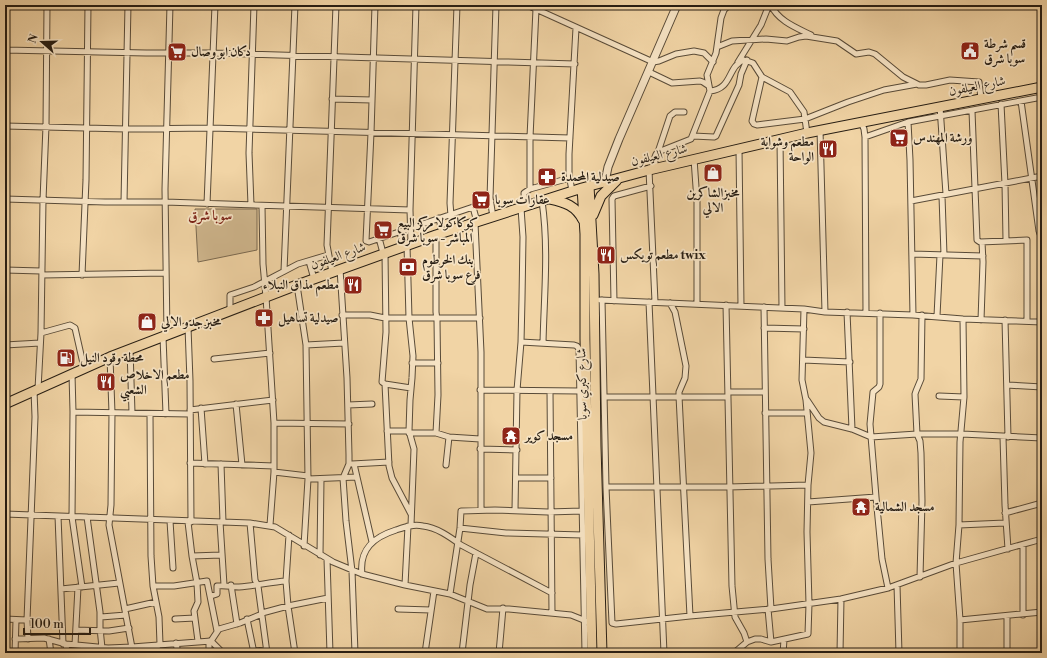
<svg xmlns="http://www.w3.org/2000/svg" width="1047" height="658" viewBox="0 0 1047 658" font-family="'Libre Bodoni',Amiri,serif">
	<style>
		.pitch { fill: #ceb58c; stroke: #7a6950 }
		.lines { fill: none; stroke-linecap: round; stroke-linejoin: round }
		.minor-casing { stroke: #594b38; stroke-width: 7 }
		.tertiary-casing { stroke: #594b38; stroke-width: 9 }
		.trunk-casing { stroke: #261d13; stroke-width: 11 }
		.minor { stroke: #f6e3c4; stroke-width: 5 }
		.tertiary { stroke: #f6e3c4; stroke-width: 7 }
		.trunk { stroke: #f1d4a5; stroke-width: 9 }
		.labels { text-anchor: middle; dominant-baseline: central; stroke-width: 3.5; stroke-linejoin: round; paint-order: stroke }
		.poi-label { font-size: 13px; font-weight: bold; fill: #261d13; stroke: #f6e3c4; text-anchor: start }
		.street-label { font-size: 13px; fill: #261d13; stroke: #f6e3c4 }
		.neighbourhood-label { font-size: 14px; font-weight: bold; fill: #7a1f14; stroke: #f6e3c4 }
	</style>
	<rect width="100%" height="100%" fill="#f1d4a5"/>
	<filter id="stains"><feTurbulence type="fractalNoise" baseFrequency=".005" numOctaves="4"/><feColorMatrix values="0 0 0 0 .2 0 0 0 0 .09 0 0 0 0 .02 0 0 0 .5 -.17"/></filter>
	<radialGradient id="worn" r=".72"><stop offset=".6" stop-color="#630" stop-opacity="0"/><stop offset="1" stop-color="#630" stop-opacity=".3"/></radialGradient>
	<path class="pitch" d="M195,209H257V250L198,262Z"/>
	<g class="lines">
		<g class="minor-casing">
			<path id="minor" d="M375,5L371,133L366,241L369,242L491,201
				M527,5L653,62L659,61L676,54L694,51L704,53L713,62
				M771,5C778,21 797,28 811,35
				M717,47L732,41L766,39L787,41L799,37L806,36L837,41L856,54L869,52L875,54L903,77L919,85H926L950,80L979,82L981,98
				M5,50L146,53H213L575,64
				M738,62L761,25L769,5
				M649,72L672,83L700,81L703,82L709,86
				M762,77L752,121L754,124L757,125L805,119L848,102L884,90L917,84
				M710,91L707,75L716,53L721,18L724,10L729,5
				M332,99L372,100
				M1021,101L1039,231L1040,234L1042,235
				M1001,104L1005,184L1006,240
				M940,107L946,194
				M5,111L6,5
				M972,111L977,240L980,242L1027,240V321
				M861,122L864,129L865,137L866,313
				M908,122L910,160L913,315
				M5,126L126,129L210,128L570,138
				M820,130L825,312
				M693,136L714,137L716,136L739,85L741,74L747,60
				M865,137L908,122L1042,97
				M780,139L782,308
				M739,149L741,306
				M658,152L670,116L675,112H684
				M694,159L697,201V304
				M656,169C655,163 653,156 658,152L691,139L710,91C733,89 727,66 744,60L753,63L762,77L790,92L804,112L807,133
				M649,170L655,302
				M530,189L570,178
				M572,191L569,174V154L576,28
				M942,196L944,255
				M5,199L105,202H165L410,210
				M542,201C549,249 544,296 543,343
				M911,201L1042,176
				M124,202L128,5
				M207,204L215,5
				M251,205L249,153L254,5
				M262,206L263,264L266,297L274,423V472L270,525
				M473,207L477,222
				M525,207L524,193L530,189V137L536,9
				M493,217L490,198L496,5
				M439,218L442,233
				M475,223L481,352V510
				M452,229L450,203L457,5
				M400,231L403,246
				M436,235V312L437,320L438,395L436,433
				M379,238L383,253
				M411,243L410,210L416,5
				M407,245L409,318L413,356L412,378L410,400L409,431L414,449L411,525
				M385,253L386,332L382,382L385,384L389,466L392,478L411,514
				M912,254L983,256
				M309,261L314,279
				M340,269L347,378L349,455V464L343,478L346,521L352,571L355,653
				M5,270L41,271
				M284,271L295,5
				M332,272L327,245L336,5
				M42,275L166,273
				M82,275L86,180L88,5
				M297,285L306,345L308,479L304,546
				M600,300L804,309L825,312L913,315L963,319L1042,322
				M602,300L606,487L612,623L616,624L690,616L771,609L841,599L888,588L956,563L1042,539
				M614,301L612,199L614,196L651,186
				M649,302L664,653
				M670,303L675,312L686,366L685,378L679,392V396L690,616
				M726,305L732,586L735,617L744,633L747,642
				M764,307L768,559L771,609
				M230,310V295L254,287L298,264L328,255
				M847,312L852,429
				M342,315H370L385,318H480
				M937,316L940,255
				M981,320L983,262L982,242
				M1005,320L1008,437
				M188,327L190,381L191,522
				M764,328L804,329
				M41,333L70,325L75,328L84,368
				M167,335L165,189L170,5
				M163,337L166,414
				M521,342L574,345L577,346L579,349L585,653
				M5,345L40,343
				M306,345L344,343
				M130,349L132,413
				M110,357L112,413L111,505L109,525L133,653
				M214,359L270,353
				M803,360L850,362
				M412,363H438
				M72,374L73,412L190,414
				M385,384L411,388
				M1007,385L1042,387
				M38,389L41,333L43,200L46,126L47,5
				M480,390L579,391
				M550,391L552,613
				M728,392H765
				M939,396L964,397
				M604,397H728
				M807,400L819,418L824,422L852,429L871,437L917,434H962L1042,438
				M236,404L242,465
				M348,405L372,404
				M201,408L205,464
				M190,410L273,400
				M73,412L72,517L82,587
				M765,413H807
				M150,414L151,556L153,586L159,617L160,644
				M274,423L349,424
				M387,431H409
				M409,433H436L449,437L480,439
				M1003,437L1005,505L1008,549
				M480,449L517,450
				M190,463L274,466
				M221,464L223,522
				M352,464L389,462
				M354,464L372,542
				M446,465L449,437
				M274,472L308,476
				M516,478H551
				M308,479L357,477
				M606,487H729L808,485
				M876,497L870,424L873,392L879,387L880,384V313
				M808,502L876,497L882,559L888,588
				M515,510L517,390L521,342L522,299L523,237L521,208
				M1005,513L1042,503
				M5,514L250,523L275,527L333,562L362,574L405,585L450,594L487,609H509L571,615L591,623
				M58,516L63,644
				M87,517L100,612V628L102,648
				M170,521L173,568
				M188,522L192,556L197,583L198,602L194,611L198,641
				M220,522L224,585
				M250,523L255,580L258,586L267,653
				M959,525L1005,523
				M460,528L506,533L583,535
				M289,535L286,581L288,606L295,653
				M1023,545V615
				M320,555L321,479
				M192,556L221,555
				M327,559L330,653
				M362,574C359,549 374,537 396,530C405,527 413,524 423,526C436,527 450,537 461,545L552,593
				M920,577L922,501L921,453L920,441L917,434L915,394L916,391L921,379L922,315
				M231,585L237,624
				M405,585L408,526
				M897,585L899,653
				M153,586H174L207,581L217,631
				M61,589L119,583
				M450,594L460,528L461,511L495,510L548,512L582,511
				M211,596L217,594V586C227,585 231,587 239,587C255,586 271,582 286,581
				M125,609L156,602
				M398,609L431,610
				M768,609L771,642
				M262,613L288,606L328,598
				M1007,616V653
				M101,617L126,615
				M5,619L27,620
				M175,619L195,618
				M247,619L254,653
				M960,620L1042,612
				M76,630L109,631L129,628
				M15,639L44,638L66,644L108,648L132,647L211,641L219,629L240,623L262,614
				M28,639L27,620L35,417L34,390
				M49,639L51,653
				M209,641V653
				M211,641L223,653
				M176,643L178,653
				M66,644L67,653
				M75,645L78,587
				M157,645L158,653
				M254,651L266,650
				M15,653L16,620
				M425,653L434,591
				M462,653L470,585L476,553
				M499,653L503,608
				M734,653L747,642L755,639H761L771,642L808,634L809,604L807,532L808,485L811,453L806,400L802,380L804,309
				M783,653L784,640
				M840,653L841,599
				M960,653V620L956,563L959,525L960,442L964,397L963,319"/>
		</g>
		<g class="tertiary-casing">
			<path id="tertiary" d="M605,182L608,167L619,139L677,5"/>
		</g>
		<g class="trunk-casing">
			<path id="trunk" d="M589,186L594,274L596,446L602,653
				M582,188L585,234V339L592,653
				M550,199C565,202 576,206 583,220
				M593,215L601,196L617,180
				M5,404L110,357L297,285L436,235L582,188L649,170L807,133L1042,87"/>
		</g>
		<use href="#minor" class="minor"/>
		<use href="#tertiary" class="tertiary"/>
		<use href="#trunk" class="trunk"/>
	</g>
	<defs>
		<g id="civic-square" transform="scale(1)"><rect x="-9" y="-9" width="18" height="18" rx="4" fill="#8f2418" stroke="#f6e3c4"/><path d="M-.6-6.5H3V-4.5H.6V-3L4-1V1h2V6H-6V1h2V-1L-.6-3ZM-1.2 2.5V6h2.4V2.5Z" fill="#fff"/></g>
		<g id="supermarket-square" transform="scale(1)"><rect x="-9" y="-9" width="18" height="18" rx="4" fill="#8f2418" stroke="#f6e3c4"/><path d="M-6-5.5h2.5l.6 2H6L4.5 2H-2.5L-4.4-4H-6ZM-1.5 3.2a1.3 1.3 0 1 0 .1 0ZM3 3.2a1.3 1.3 0 1 0 .1 0Z" fill="#fff"/></g>
		<g id="restaurant-square" transform="scale(1)"><rect x="-9" y="-9" width="18" height="18" rx="4" fill="#8f2418" stroke="#f6e3c4"/><path d="M-5-6h1v4h1v-4h1v4h1v-4h1v5L-1.5 .5V6h-2V.5L-5-1ZM5-6V6H3V1.5H1.5Q1.5-4 5-6Z" fill="#fff"/></g>
		<g id="shop-square" transform="scale(1)"><rect x="-9" y="-9" width="18" height="18" rx="4" fill="#8f2418" stroke="#f6e3c4"/><path d="M-5-2.5h2.3a2.7 3.5 0 0 1 5.4 0H5L5.5 6h-11ZM-1.5-2.5h3a1.5 2.3 0 0 0-3 0Z" fill="#fff"/></g>
		<g id="pharmacy-square" transform="scale(1)"><rect x="-9" y="-9" width="18" height="18" rx="4" fill="#8f2418" stroke="#f6e3c4"/><path d="M-2-6h4v4h4v4h-4v4h-4v-4h-4v-4h4Z" fill="#fff"/></g>
		<g id="bank-square" transform="scale(1)"><rect x="-9" y="-9" width="18" height="18" rx="4" fill="#8f2418" stroke="#f6e3c4"/><path d="M-6-4H6V4H-6ZM0-2.3a2.3 2.3 0 1 0 0 4.6a2.3 2.3 0 1 0 0-4.6Z" fill="#fff"/></g>
		<g id="fuel-square" transform="scale(1)"><rect x="-9" y="-9" width="18" height="18" rx="4" fill="#8f2418" stroke="#f6e3c4"/><path d="M-5.5-6h7V0h2V4h1.3V-2.5L3-4.5l.8-.8L6-3V5H2.5V1h-1V6h-7ZM-4.2-4.7v3.2H.2V-4.7Z" fill="#fff"/></g>
		<g id="temple-square" transform="scale(1)"><rect x="-9" y="-9" width="18" height="18" rx="4" fill="#8f2418" stroke="#f6e3c4"/><path d="M0-6L5-2H3V0L6.5 2.5H4V6H1.5V3h-3V6H-4V2.5H-6.5L-3 0V-2H-5Z" fill="#fff"/></g>
	</defs>
	<g fill-rule="evenodd">
		<use href="#civic-square" x="970" y="51"/>
		<use href="#supermarket-square" x="177" y="52"/>
		<use href="#supermarket-square" x="899" y="138"/>
		<use href="#restaurant-square" x="828" y="149"/>
		<use href="#shop-square" x="713" y="173"/>
		<use href="#pharmacy-square" x="547" y="177"/>
		<use href="#supermarket-square" x="481" y="200"/>
		<use href="#supermarket-square" x="383" y="230"/>
		<use href="#restaurant-square" x="606" y="255"/>
		<use href="#bank-square" x="408" y="267"/>
		<use href="#restaurant-square" x="353" y="285"/>
		<use href="#pharmacy-square" x="264" y="318"/>
		<use href="#shop-square" x="147" y="322"/>
		<use href="#fuel-square" x="66" y="358"/>
		<use href="#restaurant-square" x="106" y="382"/>
		<use href="#temple-square" x="511" y="436"/>
		<use href="#temple-square" x="861" y="507"/>
	</g>
	<g class="labels">
		<g class="poi-label">
			<text x="984" y="44">قسم شرطة<tspan x="984" dy="15">سوبا شرق</tspan></text>
			<text x="191" y="52">دكان ابو وصال</text>
			<text x="913" y="138">ورشة المهندس</text>
			<text x="814" y="142" text-anchor="end">مطعم وشواية<tspan x="814" dy="15">الواحة</tspan></text>
			<text x="561" y="177">صيدلية المحمدة</text>
			<text x="713" y="193" text-anchor="middle">مخبزالشاكرين<tspan x="713" dy="15">الالي</tspan></text>
			<text x="495" y="200">عقارات سوبا</text>
			<text x="397" y="223">كوكاكولا مركز البيع<tspan x="397" dy="15">المباشر - سوبا شرق</tspan></text>
			<text x="620" y="255">مطعم تويكس twix</text>
			<text x="422" y="260">بنك الخرطوم<tspan x="422" dy="15">فرع سوبا شرق</tspan></text>
			<text x="339" y="285" text-anchor="end">مطعم مذاق النبلاء</text>
			<text x="278" y="318">صيدلية تساهيل</text>
			<text x="161" y="322">مخبز جدو الالي</text>
			<text x="80" y="358">محطة وقود النيل</text>
			<text x="120" y="375">مطعم الاخلاص<tspan x="120" dy="15">الشعبي</tspan></text>
			<text x="525" y="436">مسجد كوير</text>
			<text x="875" y="507">مسجد الشمالية</text>
		</g>
		<g class="street-label">
			<text transform="translate(977 86) rotate(-11)">شارع العيلفون</text>
			<text transform="translate(659 155) rotate(-14)">شارع العيلفون</text>
			<text transform="translate(338 256) rotate(-20)">شارع العيلفون</text>
			<text transform="translate(582 384) rotate(-91)">شارع كبري سوبا</text>
		</g>
		<g class="neighbourhood-label">
			<text x="210" y="216">سوبا شرق</text>
		</g>
	</g>
	<rect width="1047" height="658" fill="none" stroke="#f1d4a5" stroke-width="20"/>
	<rect x="6" y="6" width="1035" height="646" fill="none" stroke="#261d13" stroke-width="2"/>
	<rect x="10" y="10" width="1027" height="638" fill="none" stroke="#261d13"/>
	<g transform="translate(42 42) rotate(290)" stroke="#f6e3c4" stroke-width="3" paint-order="stroke">
	<path d="M0-3L7 15L0 10L-7 15Z" fill="#261d13"/>
	<text y="-6" font-size="11" font-weight="bold" text-anchor="middle" fill="#261d13">N</text>
	</g>
	<path d="M24 628v6h66v-6" fill="none" stroke="#261d13" stroke-width="2"/>
	<text x="30" y="628" font-size="12" fill="#261d13" stroke="#f6e3c4" stroke-width="3" paint-order="stroke">100 m</text>
	<rect width="100%" height="100%" filter="url(#stains)"/>
	<rect width="100%" height="100%" fill="url(#worn)"/>
</svg>
